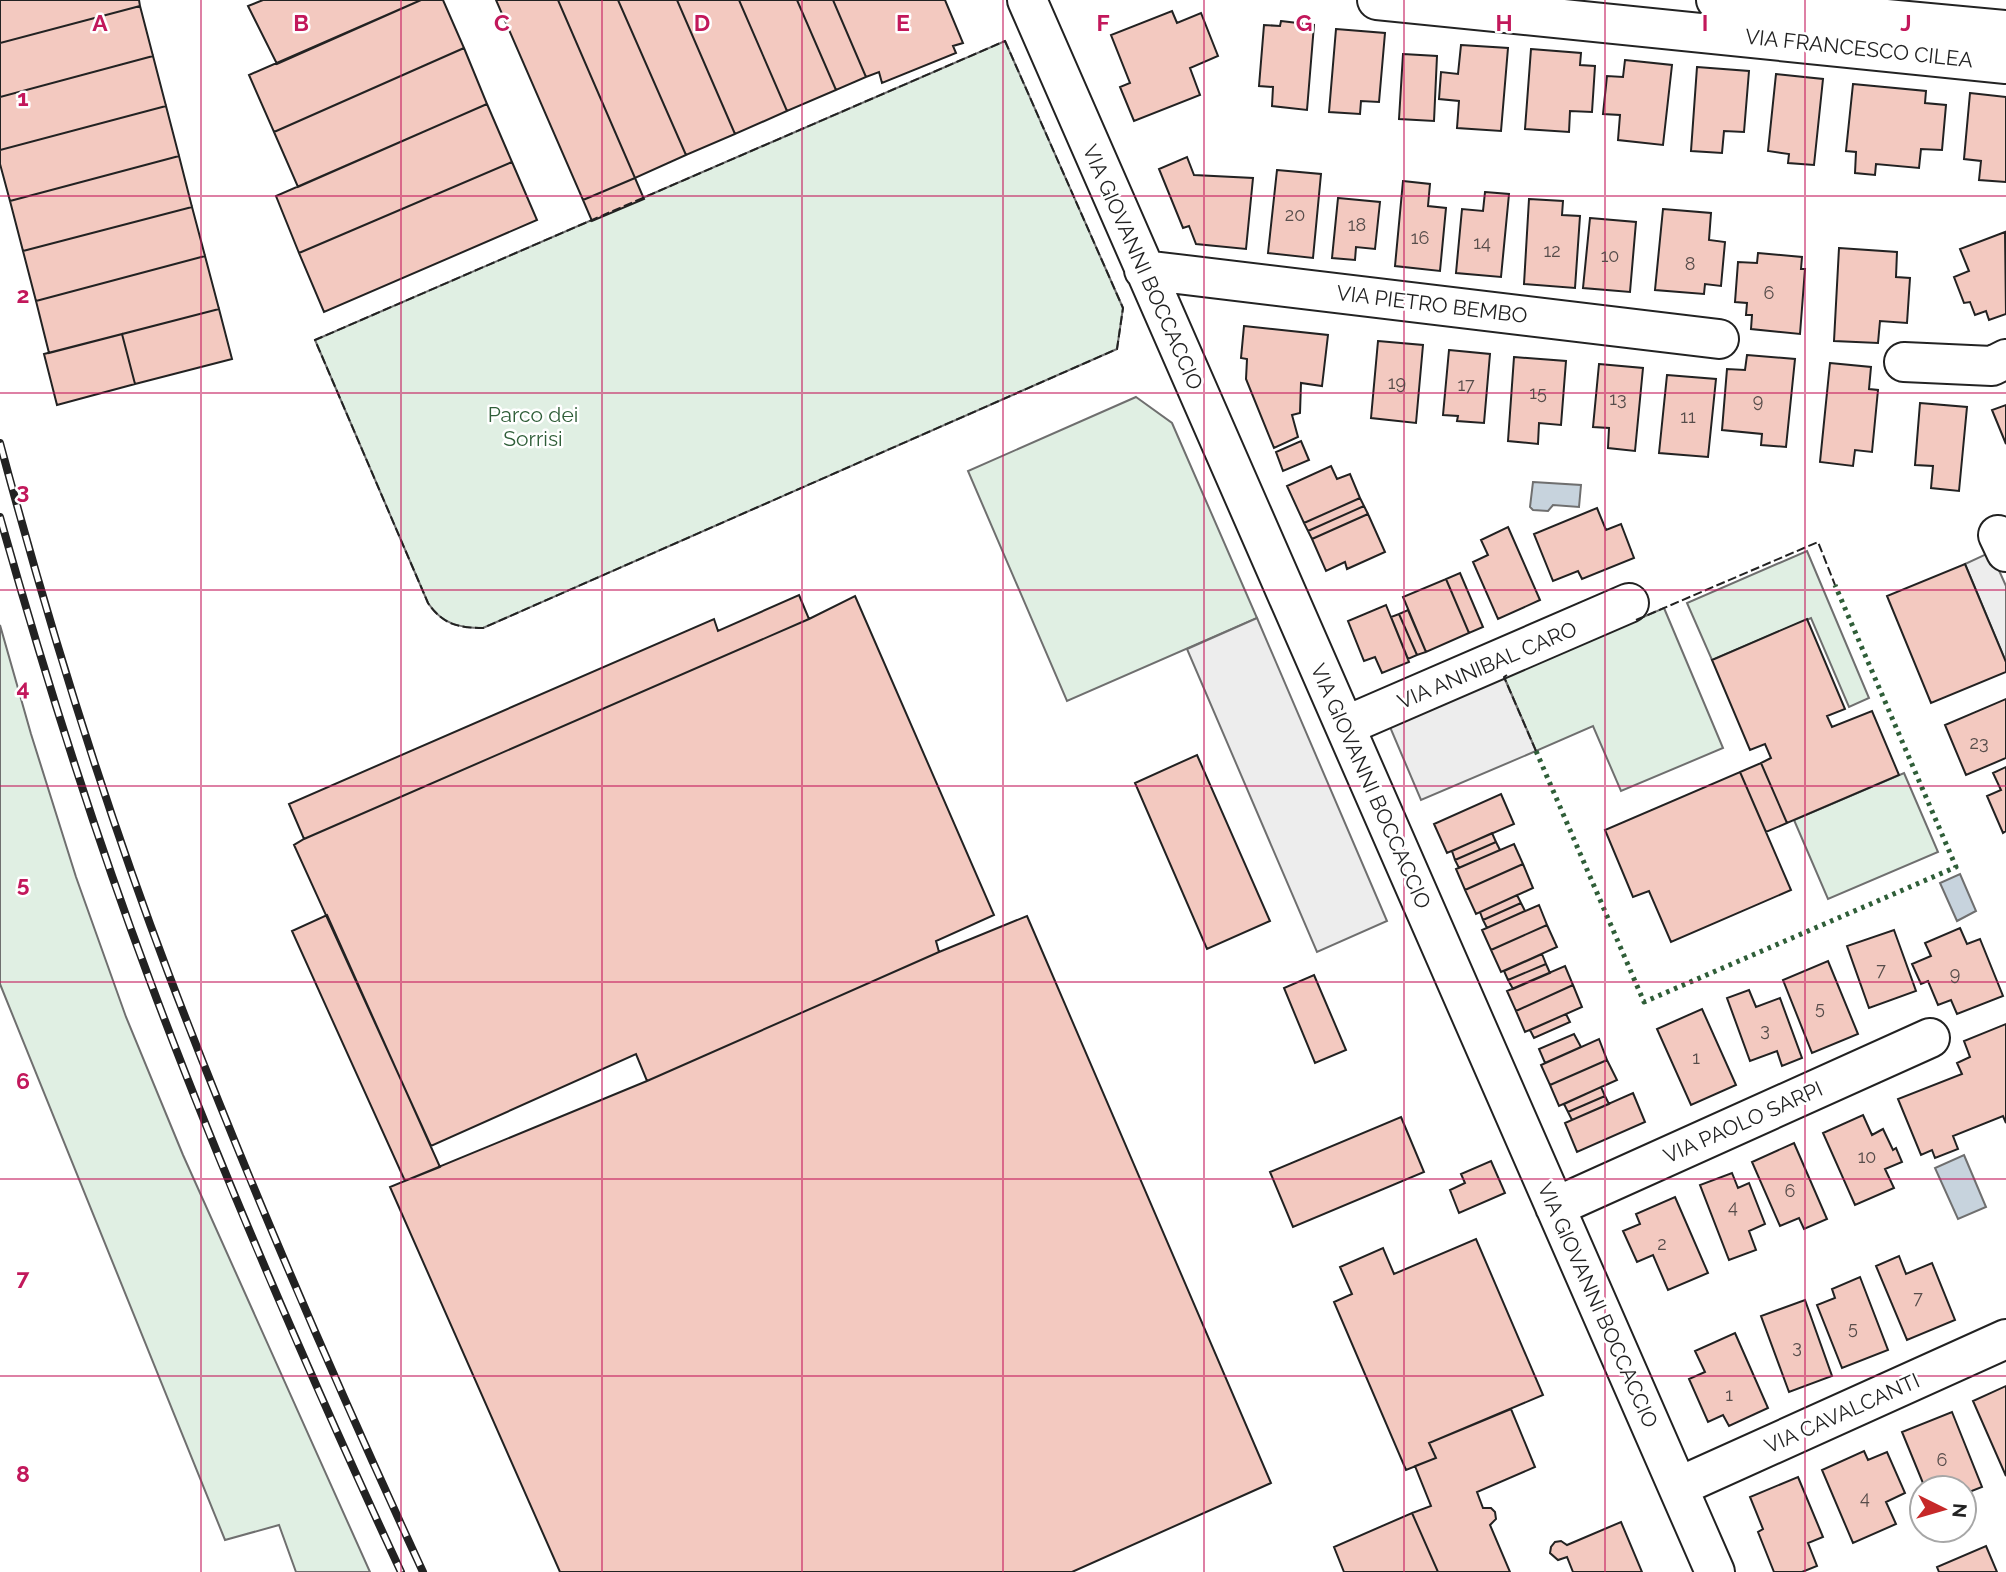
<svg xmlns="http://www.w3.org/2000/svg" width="2006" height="1572" viewBox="0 0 2006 1572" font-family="Raleway,sans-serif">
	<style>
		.green { fill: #e0efe3; stroke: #6f6f6f; stroke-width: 2 }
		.parking { fill: #ededed; stroke: #6f6f6f; stroke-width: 2 }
		.water { fill: #c7d3dd; stroke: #6f6f6f; stroke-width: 2 }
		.building { fill: #f3c9c0; stroke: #222; stroke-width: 2 }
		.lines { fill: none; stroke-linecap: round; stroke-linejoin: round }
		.minor-casing { stroke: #222; stroke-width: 42 }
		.minor { stroke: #fff; stroke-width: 38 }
		.rail-casing { stroke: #222; stroke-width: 8 }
		.rail { stroke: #fff; stroke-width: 5; stroke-dasharray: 16; stroke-linecap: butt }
		.hedge { stroke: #2f5e38; stroke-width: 5; stroke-dasharray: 3.5 5; stroke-linecap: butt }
		.fence { stroke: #222; stroke-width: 2; stroke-dasharray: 9 3.5; stroke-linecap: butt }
		.grid { fill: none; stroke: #c2185b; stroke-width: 2; stroke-opacity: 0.55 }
		.labels { text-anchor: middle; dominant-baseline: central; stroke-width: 5; stroke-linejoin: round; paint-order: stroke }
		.number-label { font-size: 18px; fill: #564c4a }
		.street-label { font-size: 21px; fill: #222; stroke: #fff }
		.park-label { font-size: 21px; fill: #2f5e38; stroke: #fff }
		.grid-label { font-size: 23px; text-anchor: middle; font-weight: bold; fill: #c2185b; stroke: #fff; stroke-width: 5; stroke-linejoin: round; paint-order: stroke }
	</style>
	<rect width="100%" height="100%" fill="#fff"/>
	<path class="green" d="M1005,41L1123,308L1117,349L483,628C459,628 442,624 428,603L315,340Z
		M1136,397L1172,423L1257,618L1067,701L968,471Z
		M1807,551L1869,698L1849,707L1811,618L1712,660L1687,603Z
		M1664,608L1723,748L1621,791L1593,726L1536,751L1504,677Z
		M0,625L31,734L76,877L126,1017L183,1155L370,1572H296L279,1525L225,1540L0,984Z
		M1904,773L1938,852L1828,899L1794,820Z"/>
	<path class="parking" d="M2006,545L1997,566L2006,586V662L1965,564Z
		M1257,618L1387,921L1317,952L1187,649Z
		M1504,677L1536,751L1421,800L1390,727Z"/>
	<path class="water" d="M1533,482L1581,485L1579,507L1553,505L1548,511L1533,510L1530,507Z
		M1960,874L1976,911L1957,921L1940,883Z
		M1964,1155L1986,1207L1958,1219L1935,1168Z"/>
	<path class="building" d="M0,0H139L140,6L0,43Z
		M263,0H421L277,64L248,6Z
		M421,0H443L464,48L274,132L249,75Z
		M496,0H558L635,178L583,200Z
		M558,0H618L686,155L635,178Z
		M618,0H677L735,134L686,155Z
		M677,0H739L787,111L735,134Z
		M739,0H797L836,90L787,111Z
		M797,0H833L866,77L836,90Z
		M833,0H945L963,43L953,46L956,53L882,83L879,72L866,77Z
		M140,6L153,56L0,97V43Z
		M1172,11L1177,23L1201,13L1218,56L1190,68L1200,95L1134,121L1120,87L1130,83L1111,35Z
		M1281,21L1314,25L1307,110L1272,106L1273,87L1259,86L1264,25L1280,26Z
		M1336,29L1385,33L1379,102L1361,101L1360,114L1329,112Z
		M1461,45L1508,48L1501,131L1457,128L1459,101L1439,99L1441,72L1458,74Z
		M464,48L487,104L298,187L274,132Z
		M1531,49L1581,53L1580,65L1595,66L1592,112L1570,111L1569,132L1525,129Z
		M1403,54L1437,56L1434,121L1399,119Z
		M153,56L166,106L0,150V97Z
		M1625,60L1672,65L1663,145L1618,140L1620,115L1603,114L1607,76L1623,77Z
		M1697,67L1749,71L1744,132L1724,131L1722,153L1691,151Z
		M1776,74L1823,79L1814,165L1788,163L1789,154L1768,151Z
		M1853,84L1926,91L1925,103L1946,105L1942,150L1921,149L1919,168L1876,164L1875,175L1855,173L1856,152L1846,151Z
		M1970,93L2006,97V182L1979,180L1981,161L1964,159Z
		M487,104L512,162L299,253L276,196Z
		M166,106L179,156L10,201L0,164V150Z
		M179,156L192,207L23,251L10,201Z
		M1187,157L1194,175L1253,178L1246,249L1196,244L1189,226L1183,228L1159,169Z
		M512,162L537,220L324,312L299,253Z
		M1277,170L1321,174L1313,258L1268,253Z
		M635,178L644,199L592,221L583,200Z
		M1403,181L1430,184L1428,206L1446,208L1440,271L1395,266Z
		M1485,192L1509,194L1501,277L1456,273L1462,209L1483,211Z
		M1338,198L1380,202L1375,249L1356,247L1355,260L1332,258Z
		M1529,199L1563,201L1562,215L1580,216L1575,288L1524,284Z
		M192,207L205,256L36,301L23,251Z
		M1663,209L1711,213L1709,240L1725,242L1721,286L1705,284L1704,294L1655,290Z
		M1590,218L1636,222L1630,292L1583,288Z
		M2005,232L2006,314L1989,320L1986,311L1975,315L1970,302L1964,303L1954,277L1969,271L1960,249Z
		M1839,248L1897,252L1896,277L1910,278L1907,323L1880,321L1878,343L1834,341Z
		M1758,253L1802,257L1801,269H1805L1800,334L1751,329L1752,315H1746L1747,303L1735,302L1738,262L1757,263Z
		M205,256L219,309L49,353L36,301Z
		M219,309L232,359L135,384L122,334Z
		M1244,326L1328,335L1322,386L1301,383L1300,413L1292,415L1298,437L1274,448L1246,379L1247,359L1241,358Z
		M122,334L135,384L57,405L44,354Z
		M1378,341L1423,345L1416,423L1371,418Z
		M1449,350L1490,354L1484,423L1457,421L1458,416L1443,415Z
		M1747,355L1795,359L1786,447L1761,445L1762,434L1722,430L1727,369L1745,370Z
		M1514,357L1566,361L1561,425L1539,423L1538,444L1508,441Z
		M1830,363L1871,367L1869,389L1878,390L1872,452L1855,450L1853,466L1820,462Z
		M1599,364L1643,368L1635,451L1608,448L1609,428L1593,427Z
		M1667,375L1716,379L1708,457L1659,453Z
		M1920,403L1967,407L1959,491L1931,488L1933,466L1915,465Z
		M2006,405V444L1992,410Z
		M1301,441L1309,460L1283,471L1276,452Z
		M1331,466L1337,479L1350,474L1360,498L1304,523L1287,486Z
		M1360,498L1364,506L1308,531L1304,523Z
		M1364,506L1368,514L1312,539L1308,531Z
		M1597,508L1606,530L1621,524L1634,558L1582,579L1578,571L1553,581L1534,534Z
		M1368,514L1385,552L1347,569L1345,562L1326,571L1312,539Z
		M1508,527L1540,600L1498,619L1473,562L1488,555L1481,540Z
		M1965,564L2006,662V672L1931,703L1887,596Z
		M1460,573L1483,627L1469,633L1446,579Z
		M1446,579L1469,633L1426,652L1403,597Z
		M799,595L809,619L304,839L289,804L714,619L718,631Z
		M855,596L994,915L936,941L939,952L647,1081L636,1054L431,1146L294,845L304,839L809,619Z
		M1386,605L1409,662L1382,673L1375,657L1364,661L1348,621Z
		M1408,610L1426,652L1417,655L1399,614Z
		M1399,614L1417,655L1408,659L1391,617Z
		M1807,619L1845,709L1827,716L1832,727L1872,711L1899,775L1787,823L1761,763L1771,758L1765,744L1750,750L1712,660Z
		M2006,699V758L1966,775L1945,725Z
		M1197,755L1270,921L1207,949L1135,783Z
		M1761,763L1787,823L1766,832L1740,772Z
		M2006,767V831L2003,833L1987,796L2001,790L1993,773Z
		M1740,772L1791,890L1671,942L1649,891L1633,897L1605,830Z
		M1501,794L1514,824L1447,853L1434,824Z
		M1492,833L1496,842L1455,860L1452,851Z
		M1496,842L1500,850L1459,868L1455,860Z
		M1514,844L1523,864L1465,890L1456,869Z
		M1523,864L1533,888L1476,914L1465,890Z
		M1517,895L1521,903L1483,920L1480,912Z
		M1521,903L1525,911L1487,928L1483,920Z
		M1539,905L1547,925L1491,950L1482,930Z
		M327,915L440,1167L405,1181L292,931Z
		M1027,916L1271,1483L1072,1572H560L390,1187L647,1081L939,952Z
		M1547,925L1557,947L1501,972L1491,950Z
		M1960,928L1967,944L1980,939L2003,996L1957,1014L1951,1000L1938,1005L1928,981L1921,984L1912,964L1931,956L1925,943Z
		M1894,930L1916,991L1869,1008L1847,946Z
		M1542,954L1546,964L1508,980L1504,971Z
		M1828,961L1858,1034L1812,1053L1783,980Z
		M1546,964L1550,973L1513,989L1508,980Z
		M1565,966L1573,985L1516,1011L1507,991Z
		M1314,975L1346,1050L1315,1063L1284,988Z
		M1573,985L1582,1007L1525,1032L1516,1011Z
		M1749,990L1756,1007L1780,998L1802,1058L1782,1066L1777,1051L1750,1061L1727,998Z
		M1702,1009L1736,1085L1691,1105L1657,1029Z
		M1566,1014L1570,1022L1534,1038L1530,1030Z
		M2006,1024V1123L2003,1116L1953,1136L1958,1149L1935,1158L1932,1150L1921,1155L1898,1099L1962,1074L1957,1063L1970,1057L1964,1041Z
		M1574,1034L1581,1047L1545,1063L1539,1049Z
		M1599,1039L1607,1060L1550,1085L1541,1065Z
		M1607,1060L1617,1080L1559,1106L1550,1085Z
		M1601,1087L1605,1096L1568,1112L1564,1104Z
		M1633,1093L1645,1122L1577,1152L1565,1123Z
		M1605,1096L1609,1104L1572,1120L1568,1112Z
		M1863,1115L1872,1135L1883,1129L1893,1150L1896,1148L1902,1162L1885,1169L1894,1188L1855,1205L1823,1133Z
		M1401,1117L1424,1172L1293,1227L1270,1172Z
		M1794,1143L1827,1219L1804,1229L1799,1218L1780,1226L1752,1162Z
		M1491,1161L1505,1193L1459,1213L1450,1190L1465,1183L1461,1174Z
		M1732,1173L1738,1188L1749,1183L1765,1224L1749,1231L1756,1250L1729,1260L1700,1185Z
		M1675,1197L1708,1273L1668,1290L1653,1255L1637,1262L1623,1231L1640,1224L1636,1214Z
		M1476,1239L1543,1395L1429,1443L1436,1458L1406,1470L1334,1302L1352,1294L1340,1267L1383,1248L1394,1274Z
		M1899,1256L1906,1274L1932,1263L1955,1320L1907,1340L1876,1266Z
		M1860,1277L1888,1350L1842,1368L1817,1305L1835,1298L1832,1289Z
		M1805,1300L1832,1376L1789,1392L1761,1316Z
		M1735,1333L1768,1408L1729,1426L1723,1415L1708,1422L1689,1379L1705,1372L1695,1351Z
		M2006,1386V1476L1973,1401Z
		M1511,1409L1535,1467L1477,1492L1483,1508H1491L1495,1512L1496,1519L1490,1525L1510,1572H1438L1412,1513L1431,1506L1415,1466L1436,1458L1429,1443Z
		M1952,1412L1982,1487L1964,1494V1488H1925L1902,1432Z
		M1864,1451L1868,1460L1887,1452L1905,1493L1886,1502L1896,1524L1853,1543L1822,1470Z
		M1798,1477L1823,1537L1808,1543L1817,1566L1802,1572H1774L1758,1532L1763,1529L1750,1497Z
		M1412,1513L1438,1572H1344L1334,1547Z
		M1621,1522L1642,1572H1573L1567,1557L1558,1560L1550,1553L1551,1547L1555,1542L1561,1541L1567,1545Z
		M1986,1546L1997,1572H1939L1937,1567Z"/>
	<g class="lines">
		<g class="minor-casing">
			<path id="minor" d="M1027,0L1715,1572
				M1377,0L2006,64
				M1716,0L1800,11L2006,30
				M1144,270L1719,339
				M1904,362L1992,366L2006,359
				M1998,535L2006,552
				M1345,726L1629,603
				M1555,1207L1930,1038
				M1678,1487L2006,1339"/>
		</g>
		<use href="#minor" class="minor"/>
		<g class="rail-casing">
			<path id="rail" d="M0,443C48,622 103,801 169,975C246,1177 332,1375 423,1572
				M0,517C44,673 93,829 150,981C225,1182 311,1378 401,1572"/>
		</g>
		<use href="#rail" class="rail"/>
		<path class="hedge" d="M1536,751L1644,1002L1956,867L1835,585"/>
		<path class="fence" d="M1005,41L1123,308L1117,349L483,628C458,628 442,624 428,603L315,340Z
			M1636,620L1818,542L1835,585
			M1507,675L1504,677L1536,751"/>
	</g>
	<path class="grid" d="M201,0V1572M401,0V1572M602,0V1572M802,0V1572M1003,0V1572M1204,0V1572M1404,0V1572M1605,0V1572M1805,0V1572M0,196H2006M0,393H2006M0,590H2006M0,786H2006M0,982H2006M0,1179H2006M0,1376H2006"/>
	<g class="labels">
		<g class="number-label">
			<text x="1295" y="214">20</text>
			<text x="1357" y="224">18</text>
			<text x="1420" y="237">16</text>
			<text x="1482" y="242">14</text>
			<text x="1552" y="250">12</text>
			<text x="1610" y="255">10</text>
			<text x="1690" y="263">8</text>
			<text x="1769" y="292">6</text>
			<text x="1397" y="382">19</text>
			<text x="1466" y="384">17</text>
			<text x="1538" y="392">15</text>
			<text x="1618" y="398">13</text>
			<text x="1758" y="400">9</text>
			<text x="1688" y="416">11</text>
			<text x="1979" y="742">23</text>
			<text x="1881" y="969">7</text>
			<text x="1955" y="973">9</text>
			<text x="1820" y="1007">5</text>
			<text x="1765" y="1029">3</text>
			<text x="1696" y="1057">1</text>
			<text x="1867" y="1156">10</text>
			<text x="1790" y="1190">6</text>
			<text x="1733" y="1206">4</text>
			<text x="1662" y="1243">2</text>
			<text x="1918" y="1297">7</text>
			<text x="1853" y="1327">5</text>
			<text x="1797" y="1346">3</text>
			<text x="1729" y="1394">1</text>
			<text x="1942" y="1459">6</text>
			<text x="1865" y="1497">4</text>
		</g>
		<g class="street-label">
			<text transform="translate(1859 48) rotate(6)">VIA FRANCESCO CILEA</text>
			<text transform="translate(1143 267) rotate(66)">VIA GIOVANNI BOCCACCIO</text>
			<text transform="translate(1432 304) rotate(7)">VIA PIETRO BEMBO</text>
			<text transform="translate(1487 665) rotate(-23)">VIA ANNIBAL CARO</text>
			<text transform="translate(1371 786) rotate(66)">VIA GIOVANNI BOCCACCIO</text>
			<text transform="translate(1743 1122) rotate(-24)">VIA PAOLO SARPI</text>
			<text transform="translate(1598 1305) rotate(66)">VIA GIOVANNI BOCCACCIO</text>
			<text transform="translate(1842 1413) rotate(-24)">VIA CAVALCANTI</text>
		</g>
		<g class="park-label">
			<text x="533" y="414">Parco dei<tspan x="533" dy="24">Sorrisi</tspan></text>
		</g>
	</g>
	<g class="grid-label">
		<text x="100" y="31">A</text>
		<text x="301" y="31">B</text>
		<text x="502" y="31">C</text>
		<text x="702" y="31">D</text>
		<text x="903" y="31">E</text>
		<text x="1103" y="31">F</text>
		<text x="1304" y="31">G</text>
		<text x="1504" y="31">H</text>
		<text x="1705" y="31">I</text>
		<text x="1906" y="31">J</text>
		<text x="23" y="106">1</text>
		<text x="23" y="303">2</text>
		<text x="23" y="499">3</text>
		<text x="23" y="696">4</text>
		<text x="23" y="892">5</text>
		<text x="23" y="1089">6</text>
		<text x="23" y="1285">7</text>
		<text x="23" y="1482">8</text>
	</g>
	<g transform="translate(1943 1509) rotate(95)"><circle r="33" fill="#ffffff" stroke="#a7a7a7" stroke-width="2"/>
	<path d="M0-5L12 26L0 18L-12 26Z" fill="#c62828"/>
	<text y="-10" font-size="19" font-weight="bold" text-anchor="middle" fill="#222222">N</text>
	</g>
</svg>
